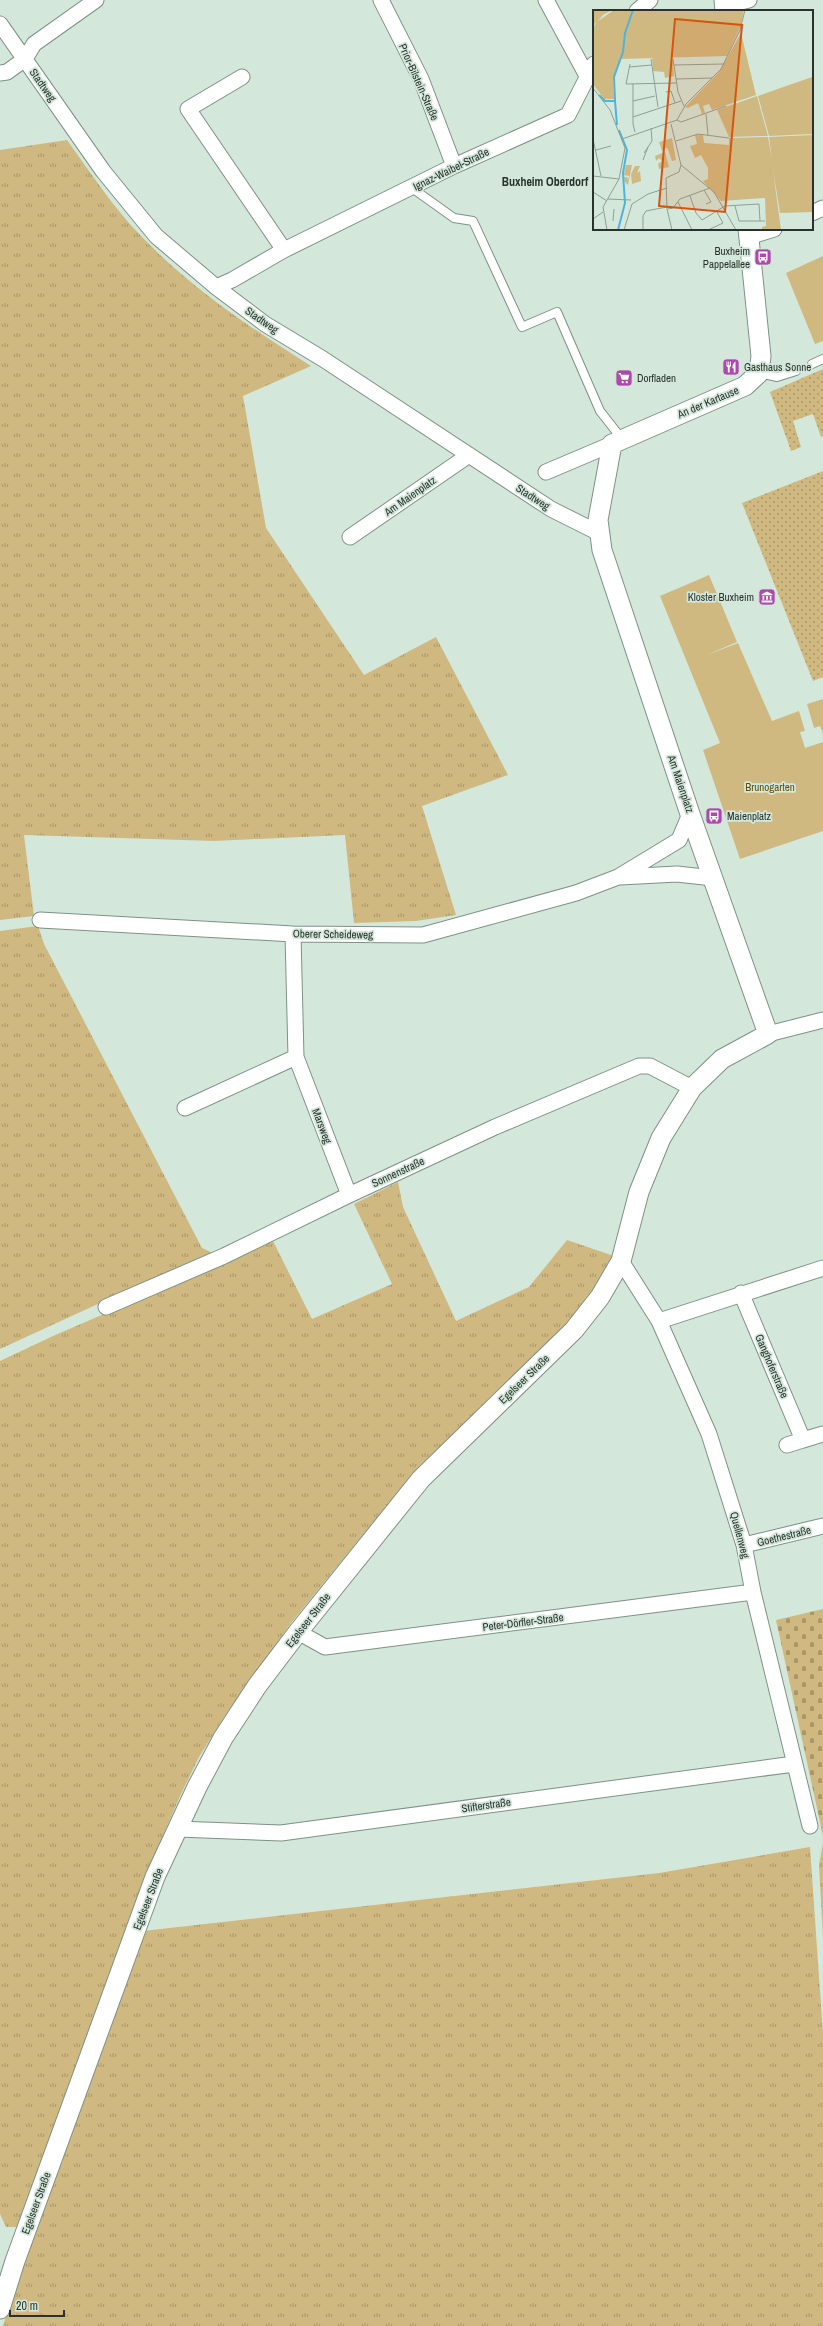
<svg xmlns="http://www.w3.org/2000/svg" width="823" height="2326" viewBox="0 0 823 2326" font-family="'Archivo Narrow',sans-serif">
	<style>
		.grass { fill: url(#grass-tufts) }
		.cemetery { fill: url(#cemetery-stones) }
		.park { fill: #d0b980 }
		.garden { fill: url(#garden-dots) }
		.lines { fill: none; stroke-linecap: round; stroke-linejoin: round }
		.service-casing { stroke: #7e9185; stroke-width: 10 }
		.minor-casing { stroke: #7e9185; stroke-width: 17 }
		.tertiary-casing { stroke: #7e9185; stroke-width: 21 }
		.service { stroke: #fff; stroke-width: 8 }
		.minor { stroke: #fff; stroke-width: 15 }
		.tertiary { stroke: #fff; stroke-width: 19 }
		.labels { text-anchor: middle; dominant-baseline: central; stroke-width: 3.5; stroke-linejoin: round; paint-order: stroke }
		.street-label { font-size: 11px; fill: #2a322d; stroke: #d3e8db }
		.poi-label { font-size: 11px; fill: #2a322d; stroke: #d3e8db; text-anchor: start }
		.park-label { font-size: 11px; fill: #604b07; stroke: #d3e8db }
		.neighbourhood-label { font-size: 12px; font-weight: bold; fill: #2a322d; stroke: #d3e8db }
		.inset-river { fill: none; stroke: #4eb4da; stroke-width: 2 }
		.inset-road { fill: none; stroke: #8f9f95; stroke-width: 1 }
		.view { fill: #d5550f; fill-opacity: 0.15; stroke: #d5550f; stroke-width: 2 }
		.inset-edge { fill: none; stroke: #2a322d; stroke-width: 2 }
	</style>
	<defs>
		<pattern id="grass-tufts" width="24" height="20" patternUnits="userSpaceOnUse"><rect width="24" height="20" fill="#d0b980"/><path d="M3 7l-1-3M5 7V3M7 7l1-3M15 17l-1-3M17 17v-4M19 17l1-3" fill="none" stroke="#a99769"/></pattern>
		<pattern id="cemetery-stones" width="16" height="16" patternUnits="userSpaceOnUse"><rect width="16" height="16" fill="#d0b980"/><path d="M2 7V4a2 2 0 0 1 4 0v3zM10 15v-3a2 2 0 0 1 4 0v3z" fill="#a99769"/></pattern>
		<pattern id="garden-dots" width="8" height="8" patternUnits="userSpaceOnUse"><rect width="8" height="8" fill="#d0b980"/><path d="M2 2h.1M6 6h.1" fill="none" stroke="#a99769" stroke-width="1.8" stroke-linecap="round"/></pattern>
	</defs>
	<rect width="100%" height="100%" fill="#d3e8db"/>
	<path class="grass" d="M67,140C91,173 114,209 143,238C192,289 251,328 311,366L243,396L266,528L364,675L436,637L508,775L422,806L456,915L416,921L354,923L345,835L214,841L24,835L34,916L0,920V150Z
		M38,926L44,944L202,1248L215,1254L100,1303L0,1349V931Z
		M398,1182L403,1207L456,1321L529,1287L567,1240L614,1256L598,1287L569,1325L418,1467L291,1623L224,1717L199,1757L181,1794L144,1879L19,2224L16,2227H6L0,2214V1361L53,1336L273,1241L312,1319L392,1284L354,1204Z
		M823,1843V1938L819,1865Z
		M810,1847L823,2034V2326H3L14,2288L143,1931L659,1873Z"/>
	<path class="cemetery" d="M823,1609V1836L776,1620Z"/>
	<path class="park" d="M823,256V341L815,344L786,273Z
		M709,575L737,642L707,655L738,643L772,721L799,711L805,731L800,732L805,748L823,742V831L740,859L703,750L720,743L660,596Z
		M823,699V734L820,726L814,728L807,704Z"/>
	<path class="garden" d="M823,369V436L821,437L813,414L793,421L801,447L791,451L770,392Z
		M823,471V677L813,681L742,503Z"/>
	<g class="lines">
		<g class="service-casing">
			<path id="service" d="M412,188L454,218L473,221L522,327L557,312L600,411L622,439
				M812,364L823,359
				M759,373L777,377L796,371"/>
		</g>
		<g class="minor-casing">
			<path id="minor" d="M381,0L421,79L454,166
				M546,0L587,76
				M725,6L749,0
				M637,11L650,0
				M0,24L103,171L156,236L216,287L265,324L323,359L551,509L599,533
				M0,73L7,72L25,59L34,44L96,0
				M242,77L188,109L284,250
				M812,213L823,208
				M749,237L774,229
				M216,287L232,280L284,250L454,166L568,115L594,64
				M546,472L612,444
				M350,537L469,455
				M620,877L677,874L713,878
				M40,920L293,934L423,935L576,893L618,877L679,840L690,814
				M293,934L296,1057L349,1195
				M768,1034L823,1020
				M185,1108L296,1057
				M621,1261L659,1321L709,1434L744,1545L753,1592L810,1826
				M741,1293L803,1440L823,1434
				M106,1307L224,1256L349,1195L495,1127L639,1066H650L692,1088
				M659,1321L823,1268
				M787,1445L803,1440
				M744,1545L823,1526
				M298,1632L325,1647L753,1592
				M178,1829L281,1833L794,1764"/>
		</g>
		<g class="tertiary-casing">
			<path id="tertiary" d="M724,0L725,11
				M0,2309L15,2261L155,1877L197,1787L223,1738L257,1686L298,1632L421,1479L574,1330L600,1297L621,1261L639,1192L661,1138L692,1088L722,1059L768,1034L690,814L602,550L598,520L612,444L745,386L759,373L761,356L748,229"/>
		</g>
		<use href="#service" class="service"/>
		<use href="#minor" class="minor"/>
		<use href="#tertiary" class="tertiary"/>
	</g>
	<defs>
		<g id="bus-square" transform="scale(0.9)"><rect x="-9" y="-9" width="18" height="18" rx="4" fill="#ae48ac" stroke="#d3e8db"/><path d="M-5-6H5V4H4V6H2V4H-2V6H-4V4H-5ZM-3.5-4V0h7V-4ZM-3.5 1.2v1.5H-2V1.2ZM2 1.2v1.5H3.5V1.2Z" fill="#fff"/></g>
		<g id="restaurant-square" transform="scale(0.9)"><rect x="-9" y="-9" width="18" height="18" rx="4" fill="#ae48ac" stroke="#d3e8db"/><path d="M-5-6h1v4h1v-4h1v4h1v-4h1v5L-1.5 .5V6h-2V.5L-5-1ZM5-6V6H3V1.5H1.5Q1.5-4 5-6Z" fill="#fff"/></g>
		<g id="supermarket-square" transform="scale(0.9)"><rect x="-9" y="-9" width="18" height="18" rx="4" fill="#ae48ac" stroke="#d3e8db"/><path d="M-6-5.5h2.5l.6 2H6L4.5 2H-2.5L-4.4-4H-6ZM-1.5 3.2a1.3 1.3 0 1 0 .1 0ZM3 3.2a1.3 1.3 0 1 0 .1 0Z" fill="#fff"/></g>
		<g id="museum-square" transform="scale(0.9)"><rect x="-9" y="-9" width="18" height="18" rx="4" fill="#ae48ac" stroke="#d3e8db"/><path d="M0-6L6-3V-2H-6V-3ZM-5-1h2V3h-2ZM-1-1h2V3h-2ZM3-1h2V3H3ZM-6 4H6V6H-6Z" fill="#fff"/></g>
	</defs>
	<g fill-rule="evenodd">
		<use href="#bus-square" x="763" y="257"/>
		<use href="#restaurant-square" x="731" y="367"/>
		<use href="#supermarket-square" x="624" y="378"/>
		<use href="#museum-square" x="767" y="597"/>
		<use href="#bus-square" x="714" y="816"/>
	</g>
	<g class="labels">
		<g class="street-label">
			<text transform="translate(419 82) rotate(66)">Prior-Bilstein-Straße</text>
			<text transform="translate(43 85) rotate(55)">Stadtweg</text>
			<text transform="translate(451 169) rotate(-26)">Ignaz-Waibel-Straße</text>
			<text transform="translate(262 320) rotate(35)">Stadtweg</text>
			<text transform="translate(708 402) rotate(-23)">An der Kartause</text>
			<text transform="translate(410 496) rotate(-35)">Am Maienplatz</text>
			<text transform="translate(533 497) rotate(33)">Stadtweg</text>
			<text transform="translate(681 784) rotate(71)">Am Maienplatz</text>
			<text transform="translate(333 934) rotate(1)">Oberer Scheideweg</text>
			<text transform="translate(322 1126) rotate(69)">Marsweg</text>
			<text transform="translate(398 1172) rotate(-25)">Sonnenstraße</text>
			<text transform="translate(772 1366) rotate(67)">Ganghoferstraße</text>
			<text transform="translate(524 1379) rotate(-44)">Egelseer Straße</text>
			<text transform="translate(740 1535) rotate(75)">Quellenweg</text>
			<text transform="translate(784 1536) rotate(-14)">Goethestraße</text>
			<text transform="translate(308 1620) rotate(-52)">Egelseer Straße</text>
			<text transform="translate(523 1622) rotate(-7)">Peter-Dörfler-Straße</text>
			<text transform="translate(486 1805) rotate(-8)">Stifterstraße</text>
			<text transform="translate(148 1899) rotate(-69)">Egelseer Straße</text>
			<text transform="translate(36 2203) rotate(-70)">Egelseer Straße</text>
		</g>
		<g class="poi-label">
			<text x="750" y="251" text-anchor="end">Buxheim<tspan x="750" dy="13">Pappelallee</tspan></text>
			<text x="744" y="367">Gasthaus Sonne</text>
			<text x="637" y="378">Dorfladen</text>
			<text x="754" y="597" text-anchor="end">Kloster Buxheim</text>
			<text x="727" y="816">Maienplatz</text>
		</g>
		<g class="park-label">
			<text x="770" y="787">Brunogarten</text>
		</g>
		<g class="neighbourhood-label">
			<text x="545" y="182">Buxheim Oberdorf</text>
		</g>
	</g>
	<g transform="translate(593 10)">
		<rect width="220" height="220" fill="#d3e8db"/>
		<path d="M0,0H19L10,5L5,11L21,0H151L148,15L134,46L27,49L20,68L21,89H11L0,74V18L4,11L0,16ZM148,23L163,85L119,100L116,94L110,96L112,103L109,104L105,93L95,98L92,97L126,62ZM219,67L220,124L176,126L165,86ZM164,86L175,126L136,127L124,100ZM102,125H110L111,133L136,135V128L175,127L179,149L176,127L220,125V202L187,203L180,160L188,220H169V217L173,216L172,188L128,191L110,171L115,169V158L108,145L102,148L97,136L104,134Z" fill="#d0b980"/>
		<path d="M42,156H47L44,163L47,161L48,171L39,174L38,164Z" fill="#d0b980"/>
		<path d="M79,46L81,66L72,68L71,62L60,61L59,47Z" fill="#d0b980"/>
		<path d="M79,128L83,150L79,151L75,139L71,137L72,140L69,141L66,132ZM33,155H39L35,175L32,172L31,167H34L35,170L36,166L31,165Z" fill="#d0b980"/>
		<path d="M72,142L76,157L66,159L65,154L69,151L66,148L63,151L62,146Z" fill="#d0b980"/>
		<path class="inset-river" d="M6,85L12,91H22L24,115M22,90L21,67L30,42L32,23L40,0M25,220L32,193L30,163L34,140L26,120"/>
		<path class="inset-road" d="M58,49L65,97M80,49L85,82L91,96M37,54L33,74L83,73M81,55L131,54M36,57L59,55M83,69L119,68M40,74V114L42,122M0,78L17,100L32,138L26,169L10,197L14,220M73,82L78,81L82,93M40,91L62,86M113,104L115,125M40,107L88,91M84,110L88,112L133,96M78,114L88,155L86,162L73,168L74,199L79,220M0,129L8,166M29,129L84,110L93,94L128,59L147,20L152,0M83,131L105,124L136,128M3,140L18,136M51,143L59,131L58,118M50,150L55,137M88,155L121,182L143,220M0,166L26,169M111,180L118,192L113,194M0,182L14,191M97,186L103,203L109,210L132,196L166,194L167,211M15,189L38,190M85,192L99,220M142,196L146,211H172M75,199L80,198L87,189L117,178M0,209L10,202M20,211L21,199M31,220L39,194L55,184L74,178M50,220V206L53,201L74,197M115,220L130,213L124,202"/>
		<path class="view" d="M82,9L149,15L132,202L66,196Z"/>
		<rect width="220" height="220" class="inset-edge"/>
	</g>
	<path d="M10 2310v6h54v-6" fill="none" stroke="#2a322d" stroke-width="2"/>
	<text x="16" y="2310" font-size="12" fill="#2a322d" stroke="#d3e8db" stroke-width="3" paint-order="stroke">20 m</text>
</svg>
